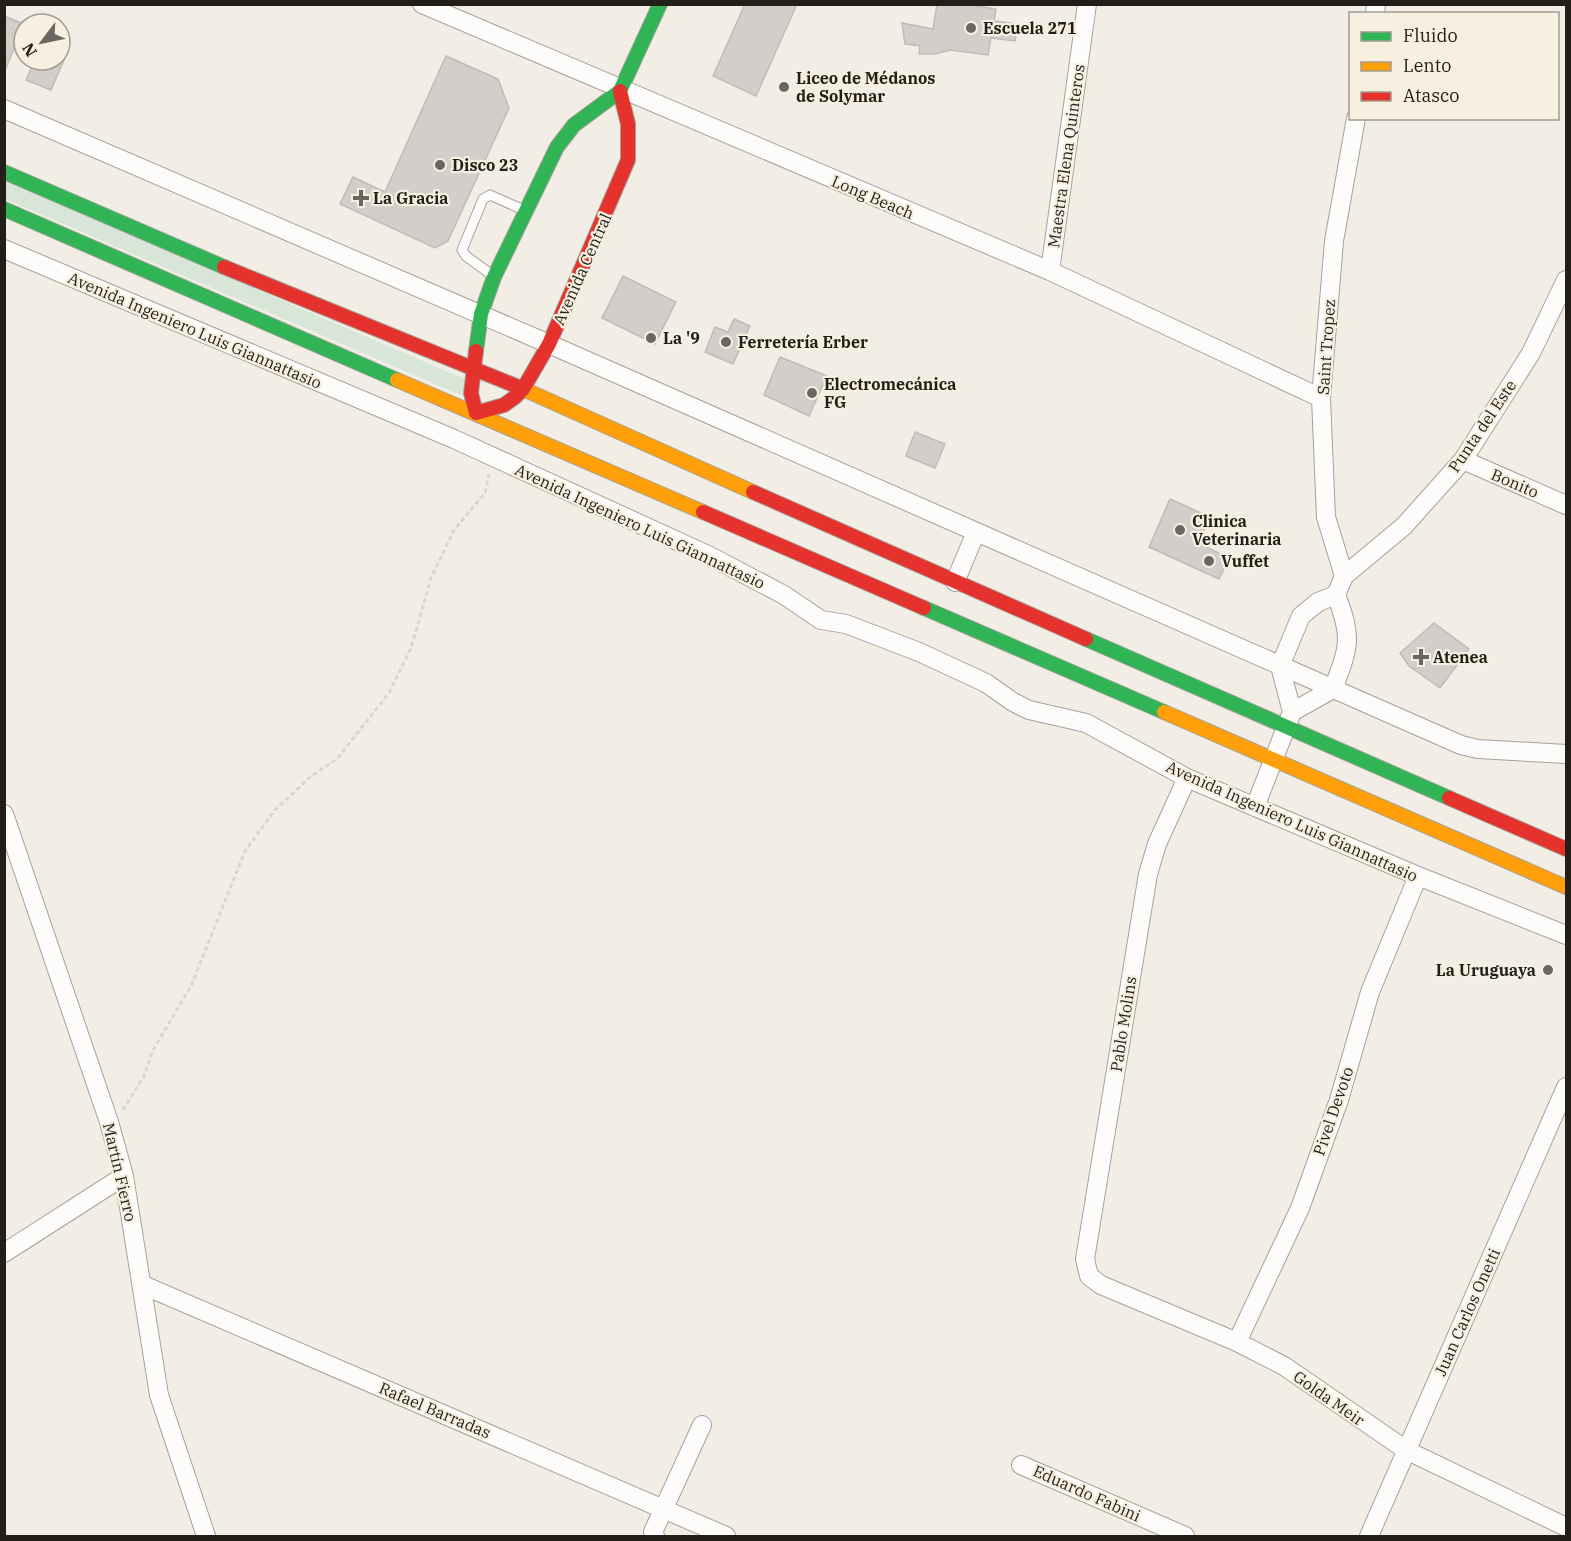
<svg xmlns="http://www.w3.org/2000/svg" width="1571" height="1541" viewBox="0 0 1571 1541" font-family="'IBM Plex Serif',serif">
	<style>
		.green { fill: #d7e6d9 }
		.building { fill: #d3cec9; stroke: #c0bbb6; stroke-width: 1.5 }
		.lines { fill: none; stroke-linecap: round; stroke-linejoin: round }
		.lane-casing { stroke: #a5a29b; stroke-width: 11 }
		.street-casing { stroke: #a5a29b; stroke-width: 20 }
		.fast-casing { stroke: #a5a29b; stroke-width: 16 }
		.slow-casing { stroke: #a5a29b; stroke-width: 16 }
		.jam-casing { stroke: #a5a29b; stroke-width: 16 }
		.path { stroke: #d8d6d4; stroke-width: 3; stroke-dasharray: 4.5 3; stroke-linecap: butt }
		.lane { stroke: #fdfcfb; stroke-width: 9 }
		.street { stroke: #fdfcfb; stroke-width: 18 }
		.fast { stroke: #30b455; stroke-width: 14 }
		.slow { stroke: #ff9f0a; stroke-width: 14 }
		.jam { stroke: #e5322d; stroke-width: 14 }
		.poi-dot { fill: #6b6760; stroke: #f7f0e0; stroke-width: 2 }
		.labels { text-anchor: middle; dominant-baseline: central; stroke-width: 4.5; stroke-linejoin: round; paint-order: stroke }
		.poi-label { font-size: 16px; font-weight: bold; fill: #221f19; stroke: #f7f0e0; text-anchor: start }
		.street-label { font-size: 16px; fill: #221f19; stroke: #f7f0e0 }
	</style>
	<rect width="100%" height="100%" fill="#f2eee5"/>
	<path class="green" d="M5,181L469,381L463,396L5,199Z"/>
	<path class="building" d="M745,4H797L756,96L713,76Z
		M937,4H966L996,9L994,21L1018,24L1015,41L991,38L988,55L950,50L935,54H919L920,46L905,44L902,23L933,29Z
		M4,16L24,24L4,73Z
		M446,56L498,79L509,108L448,241L435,248L340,204L353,177L385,192Z
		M35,60H64L51,90L26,80Z
		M623,276L676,302L655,344L602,318Z
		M734,319L750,326L733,364L705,352L715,327L728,332Z
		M780,357L827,376L809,416L764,395Z
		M915,432L945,444L935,468L906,456Z
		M1170,499L1210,517L1198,543L1229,558L1219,579L1149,547Z
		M1434,623L1469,649L1440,688L1409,666L1400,653Z"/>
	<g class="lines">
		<g class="lane-casing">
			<path id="lane" d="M492,275L466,256L462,250L483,199L490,195L526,211"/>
		</g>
		<g class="street-casing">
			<path id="street" d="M422,4L1050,271L1321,398
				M1375,14L1376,4
				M4,109L549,344L1461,745L1478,749L1566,754
				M4,249L454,439L710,556L784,595L821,620L846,624L919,652L986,683L1013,702L1029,710L1086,723L1187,778L1418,876L1566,935
				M1050,271L1087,4
				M1463,460L1566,505
				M1344,576L1326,517L1321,398L1334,241L1356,118
				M955,582L976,532
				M1292,712L1333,689C1349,647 1353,638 1336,595L1344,576L1404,526L1463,460L1531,353L1566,280
				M1187,778L1157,844L1148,874L1085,1259L1089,1276L1101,1285L1237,1342L1284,1366L1406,1450L1566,1527
				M1255,807L1292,712L1280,666L1301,616L1318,602L1336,595
				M4,814L109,1122L124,1176L159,1395L206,1536
				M4,1253L124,1176
				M143,1285L726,1536
				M1237,1342L1300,1208L1339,1100L1370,992L1418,876
				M1021,1465L1185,1536
				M655,1536L653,1532L702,1425
				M1369,1536L1566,1087"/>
		</g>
		<g class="fast-casing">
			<path id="fast" d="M4,172L224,267
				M4,209L397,380
				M476,351L481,314L494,277L557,147L574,125L620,91L660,4
				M924,608L1164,712
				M1086,639L1449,798"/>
		</g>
		<g class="slow-casing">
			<path id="slow" d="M397,380L703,512
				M521,388L753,492
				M1164,712L1566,887"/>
		</g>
		<g class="jam-casing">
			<path id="jam" d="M224,267L521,388
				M476,351L471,393L476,413L504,405L515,397L523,389L549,344L628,160V124L620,91
				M753,492L1086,639
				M703,512L924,608
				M1449,798L1566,849"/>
		</g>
		<path class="path" d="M123,1110L144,1076L153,1050L191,986L245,851L275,810L310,777L337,759L389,693L411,648L431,578L454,530L485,493L489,474"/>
		<use href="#lane" class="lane"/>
		<use href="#street" class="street"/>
		<use href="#fast" class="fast"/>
		<use href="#slow" class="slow"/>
		<use href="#jam" class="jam"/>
	</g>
	<g class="poi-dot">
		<circle cx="971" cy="28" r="6"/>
		<circle cx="784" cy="87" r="6"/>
		<circle cx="440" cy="165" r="6"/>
		<path d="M358 189h6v6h6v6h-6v6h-6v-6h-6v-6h6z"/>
		<circle cx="651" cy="338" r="6"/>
		<circle cx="726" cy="342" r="6"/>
		<circle cx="812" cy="393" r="6"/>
		<circle cx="1180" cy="530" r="6"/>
		<circle cx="1209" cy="561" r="6"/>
		<path d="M1418 648h6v6h6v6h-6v6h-6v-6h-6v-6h6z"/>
		<circle cx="1548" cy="970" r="6"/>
	</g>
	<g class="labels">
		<g class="poi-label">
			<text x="983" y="28">Escuela 271</text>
			<text x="796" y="78">Liceo de Médanos<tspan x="796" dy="18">de Solymar</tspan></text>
			<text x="452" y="165">Disco 23</text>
			<text x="373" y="198">La Gracia</text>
			<text x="663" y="338">La '9</text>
			<text x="738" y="342">Ferretería Erber</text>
			<text x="824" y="384">Electromecánica<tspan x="824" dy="18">FG</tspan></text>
			<text x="1192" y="521">Clinica<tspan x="1192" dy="18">Veterinaria</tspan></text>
			<text x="1221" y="561">Vuffet</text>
			<text x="1433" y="657">Atenea</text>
			<text x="1536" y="970" text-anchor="end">La Uruguaya</text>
		</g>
		<g class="street-label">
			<text transform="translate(1066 156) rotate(-82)">Maestra Elena Quinteros</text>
			<text transform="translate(873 197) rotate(23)">Long Beach</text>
			<text transform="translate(582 269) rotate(-66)">Avenida Central</text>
			<text transform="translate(195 330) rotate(23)">Avenida Ingeniero Luis Giannattasio</text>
			<text transform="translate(1326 347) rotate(-86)">Saint Tropez</text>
			<text transform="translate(1482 426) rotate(-56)">Punta del Este</text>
			<text transform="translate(1515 483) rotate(23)">Bonito</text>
			<text transform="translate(640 526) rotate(25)">Avenida Ingeniero Luis Giannattasio</text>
			<text transform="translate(1292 821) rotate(24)">Avenida Ingeniero Luis Giannattasio</text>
			<text transform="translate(1123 1024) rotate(-81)">Pablo Molins</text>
			<text transform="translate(1333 1111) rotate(-71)">Pivel Devoto</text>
			<text transform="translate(120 1172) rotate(77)">Martín Fierro</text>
			<text transform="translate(1467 1312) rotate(-66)">Juan Carlos Onetti</text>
			<text transform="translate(1329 1398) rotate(35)">Golda Meir</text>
			<text transform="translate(435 1410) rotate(23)">Rafael Barradas</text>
			<text transform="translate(1087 1493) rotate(24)">Eduardo Fabini</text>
		</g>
	</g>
	<rect width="1571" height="1541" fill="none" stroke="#221f19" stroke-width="12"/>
	<rect x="1349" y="12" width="210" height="108" fill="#f7f0e0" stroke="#a29c90" stroke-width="1.5"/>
	<rect x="1361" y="32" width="30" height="9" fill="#30b455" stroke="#a29c90" stroke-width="1.5"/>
	<text x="1403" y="42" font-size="18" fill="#221f19">Fluido</text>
	<rect x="1361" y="62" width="30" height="9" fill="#ff9f0a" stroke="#a29c90" stroke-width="1.5"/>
	<text x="1403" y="72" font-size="18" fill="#221f19">Lento</text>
	<rect x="1361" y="92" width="30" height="9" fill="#e5322d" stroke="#a29c90" stroke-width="1.5"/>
	<text x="1403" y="102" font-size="18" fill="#221f19">Atasco</text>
	<g transform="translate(42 42) rotate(238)"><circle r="28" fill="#f7f0e0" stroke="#a29c90" stroke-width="1.5"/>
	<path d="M0-4.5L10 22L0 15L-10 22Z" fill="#6b6760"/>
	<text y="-9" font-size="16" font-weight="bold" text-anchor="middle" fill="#221f19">N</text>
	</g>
</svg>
